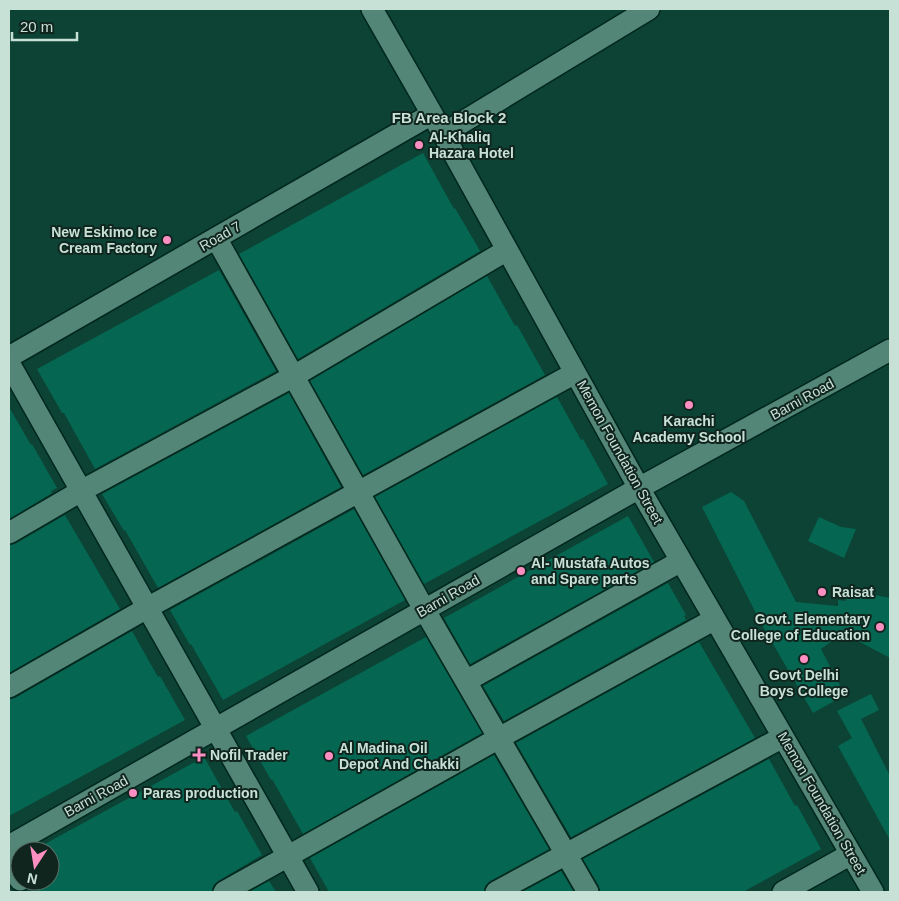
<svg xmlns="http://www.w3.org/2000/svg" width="899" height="901" viewBox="0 0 899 901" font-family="Helvetica,sans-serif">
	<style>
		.building { fill: #056752 }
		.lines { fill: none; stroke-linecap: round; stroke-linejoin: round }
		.minor-casing { stroke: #00271d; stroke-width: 24 }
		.minor { stroke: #538676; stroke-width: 21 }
		.poi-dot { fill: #fc8fc2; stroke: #10251e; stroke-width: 2 }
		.labels { text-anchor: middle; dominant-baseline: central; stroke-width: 4; stroke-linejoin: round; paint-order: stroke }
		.poi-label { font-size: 14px; font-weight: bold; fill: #c7e1d7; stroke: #10251e; text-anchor: start }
		.street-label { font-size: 14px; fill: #c7e1d7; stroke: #10251e }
		.neighbourhood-label { font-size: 15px; font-weight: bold; fill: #c7e1d7; stroke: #10251e }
	</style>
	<rect width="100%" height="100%" fill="#0c4335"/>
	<path class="building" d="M423,153L454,209L455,208L480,251L298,359L239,254Z
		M219,270L276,371L95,469L64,413H62L37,369Z
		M487,276L515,326L517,325L545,375L363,475L310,381Z
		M289,393L341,487L158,588L125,530L124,531L102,494Z
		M557,397L581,440L583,439L608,484L424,584L375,497Z
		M9,407L31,445L32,444L57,488L51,491L52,493L9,519Z
		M731,492L744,501L796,602L838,606V600L846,601L845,596L853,597L851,590L890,598V658L843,633L821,649L845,695L813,713L762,625L702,507Z
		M354,509L405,600L223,700L191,644L190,645L170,610Z
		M65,515L120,609L9,673V545L15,544Z
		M628,516L654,562L470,664L444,618Z
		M819,517L841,527L856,529L844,558L808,541Z
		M668,583L686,615L684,616L686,620L504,721L483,686Z
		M132,631L158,677L160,676L185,720L9,816V699L15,698Z
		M426,637L482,733L303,834L272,779L271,780L246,736Z
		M699,642L755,738L571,837L516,743Z
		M871,694L879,710L861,719L890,776V840L838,746L852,738L837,711Z
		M494,755L549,849L490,881L485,886L484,892H329L310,858Z
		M204,757L235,812L237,811L262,855L218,881L213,886L212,892H38L32,881H50V851H32Z
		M769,759L795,806L797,805L821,849L743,892H600L599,886L583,859Z
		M561,871L574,892H522Z
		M269,881L276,892H249Z"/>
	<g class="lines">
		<g class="minor-casing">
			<path id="minor" d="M372,9L432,114L639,488L873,892
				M443,134L649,9
				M216,238L424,609L588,892
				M9,357L432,114
				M9,363L308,892
				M9,533L81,491L294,376L507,250
				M466,681L681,561
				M9,687L147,608L575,373
				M9,846L639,488L890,350
				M9,860L20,880
				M224,892L499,738L715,619
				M496,892L783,737
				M783,892L851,854"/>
		</g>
		<use href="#minor" class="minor"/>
	</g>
	<g class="poi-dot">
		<circle cx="419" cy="145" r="5"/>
		<circle cx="167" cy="240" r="5"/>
		<circle cx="689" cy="405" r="5"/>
		<circle cx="521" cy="571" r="5"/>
		<circle cx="822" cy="592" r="5"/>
		<circle cx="880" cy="627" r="5"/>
		<circle cx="804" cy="659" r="5"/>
		<path d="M196.5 747.5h5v5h5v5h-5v5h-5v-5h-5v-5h5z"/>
		<circle cx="329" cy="756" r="5"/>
		<circle cx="133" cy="793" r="5"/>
	</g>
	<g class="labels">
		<g class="poi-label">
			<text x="429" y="137">Al-Khaliq<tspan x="429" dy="16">Hazara Hotel</tspan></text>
			<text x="157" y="232" text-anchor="end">New Eskimo Ice<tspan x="157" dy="16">Cream Factory</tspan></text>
			<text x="689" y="421" text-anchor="middle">Karachi<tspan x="689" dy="16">Academy School</tspan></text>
			<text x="531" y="563">Al- Mustafa Autos<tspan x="531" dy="16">and Spare parts</tspan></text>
			<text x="832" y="592">Raisat</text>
			<text x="870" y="619" text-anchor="end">Govt. Elementary<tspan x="870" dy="16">College of Education</tspan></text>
			<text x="804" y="675" text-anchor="middle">Govt Delhi<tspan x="804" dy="16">Boys College</tspan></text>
			<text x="339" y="748">Al Madina Oil<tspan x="339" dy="16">Depot And Chakki</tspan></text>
			<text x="210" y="755">Nofil Trader</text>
			<text x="143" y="793">Paras production</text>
		</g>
		<g class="street-label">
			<text transform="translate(220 236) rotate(-30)">Road 7</text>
			<text transform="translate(802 399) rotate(-29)">Barni Road</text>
			<text transform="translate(620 452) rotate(61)">Memon Foundation Street</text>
			<text transform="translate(448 596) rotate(-30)">Barni Road</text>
			<text transform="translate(96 796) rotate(-29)">Barni Road</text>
			<text transform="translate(822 803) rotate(60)">Memon Foundation Street</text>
		</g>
		<g class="neighbourhood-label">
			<text x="449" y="117">FB Area Block 2</text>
		</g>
	</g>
	<rect width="899" height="901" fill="none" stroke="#c7e1d7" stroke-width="20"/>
	<g transform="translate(35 866) rotate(192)"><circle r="24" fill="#10251e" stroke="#597068"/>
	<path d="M0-4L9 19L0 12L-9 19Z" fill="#fc8fc2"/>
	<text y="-8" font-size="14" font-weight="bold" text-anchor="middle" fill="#c7e1d7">N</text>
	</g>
	<path d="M12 32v8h65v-8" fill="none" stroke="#c7e1d7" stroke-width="2.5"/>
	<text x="20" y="32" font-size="15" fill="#c7e1d7" stroke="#10251e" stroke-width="4" paint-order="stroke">20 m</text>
</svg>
